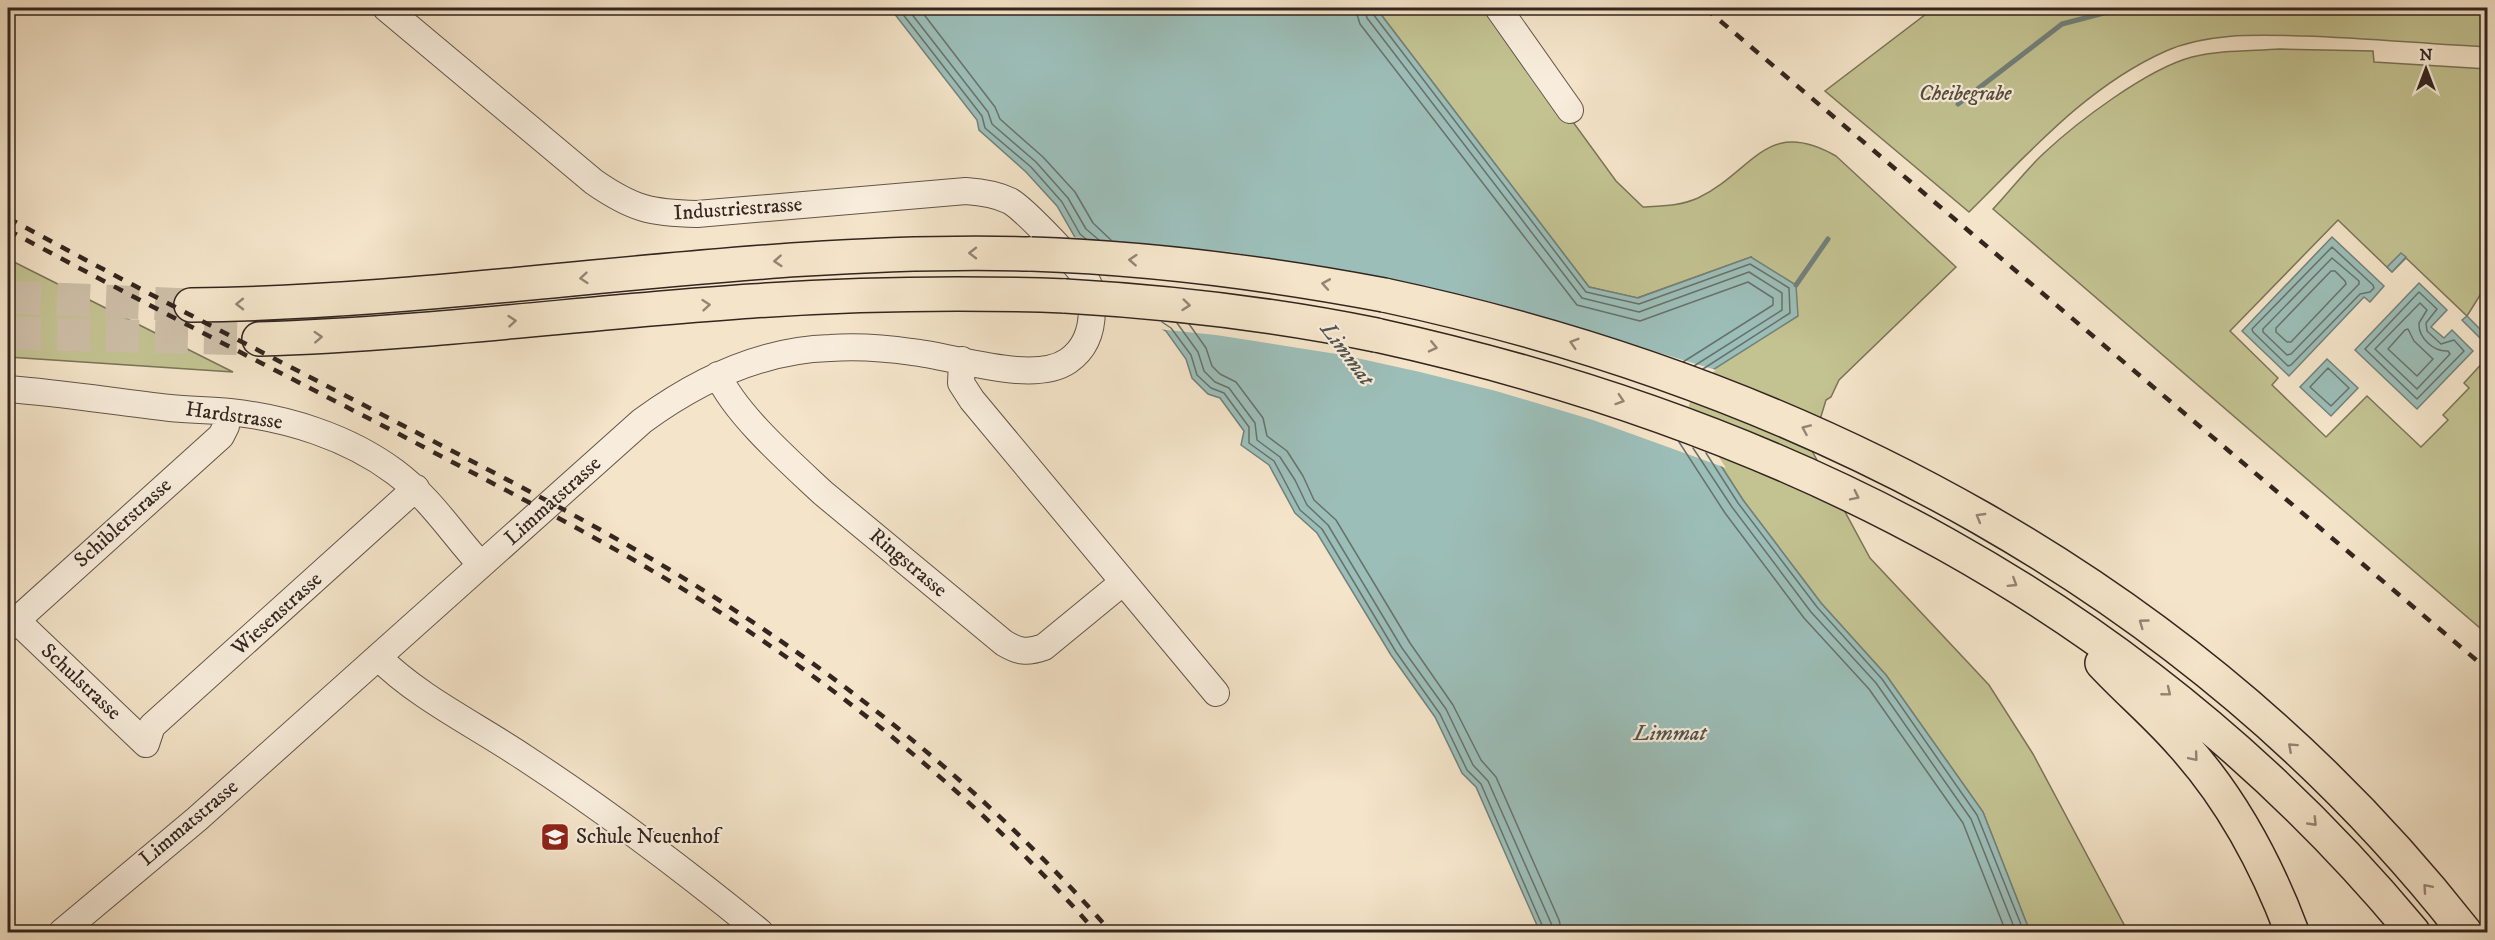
<svg xmlns="http://www.w3.org/2000/svg" width="2495" height="940" viewBox="0 0 2495 940" font-family="'IM FELL DW Pica',serif">
	<style>
		.green { fill: #c3c291; stroke: #7b7458; stroke-width: 1.5 }
		.water { fill: #9cbeb8; stroke: #72817b; stroke-width: 1.5 }
		.pier { fill: #f4e4c9 }
		.lines { fill: none; stroke-linecap: round; stroke-linejoin: round }
		.shore { stroke: #68726c; stroke-width: 1.5 }
		.stream { stroke: #72817b; stroke-width: 5 }
		.highway-tunnel { stroke: #cdbea7; stroke-width: 33; stroke-dasharray: 33 16; stroke-linecap: butt }
		.minor-casing { stroke: #63554a; stroke-width: 28 }
		.highway-casing { stroke: #33251f; stroke-width: 36 }
		.minor { stroke: #f8eddc; stroke-width: 26 }
		.highway { stroke: #f4e4c9; stroke-width: 33 }
		.rail { stroke: #33251f; stroke-width: 4.5; stroke-dasharray: 10 10; stroke-linecap: butt }
		.highway-bridge-casing { stroke: #33251f; stroke-width: 36; stroke-linecap: butt }
		.highway-bridge { stroke: #f4e4c9; stroke-width: 33 }
		.oneway { stroke: #948474 }
		.labels { text-anchor: middle; dominant-baseline: central; stroke-width: 4.5; stroke-linejoin: round; paint-order: stroke }
		.park-label { font-size: 21px; font-style: italic; fill: #574c3c; stroke: #f8eddc }
		.street-label { font-size: 21px; fill: #33251f; stroke: #f8eddc }
		.poi-label { font-size: 21px; fill: #33251f; stroke: #f8eddc; text-anchor: start }
		.water-label { font-size: 22px; font-style: italic; fill: #52534d; stroke: #f8eddc }
	</style>
	<rect width="100%" height="100%" fill="#f4e4c9"/>
	<filter id="stains"><feTurbulence type="fractalNoise" baseFrequency=".00333" numOctaves="4"/><feColorMatrix values="0 0 0 0 .2 0 0 0 0 .09 0 0 0 0 .02 0 0 0 .5 -.17"/></filter>
	<radialGradient id="worn" r=".72"><stop offset=".6" stop-color="#630" stop-opacity="0"/><stop offset="1" stop-color="#630" stop-opacity=".3"/></radialGradient>
	<path class="green" d="M1376,8H1490L1616,181L1643,207C1663,206 1680,206 1698,198C1754,171 1766,116 1836,156L1956,267L1839,380L1831,397L1826,400L1811,449L1870,558L1989,685L2033,754L2128,932H2030L1983,812L1886,675L1821,603L1743,500L1685,410L1751,257L1637,298L1589,287Z
		M1934,8H2487V47C2427,44 2366,38 2305,36C2260,35 2208,32 2166,51C2087,86 2029,153 1969,212L1825,91Z
		M2280,49L2373,51L2374,62L2487,69V284L2467,316L2406,258L2392,272L2338,220L2230,331L2278,378L2272,385L2326,437L2367,396L2421,447L2448,420L2443,415L2469,388L2464,383L2487,358V621L2480,628L1993,209C2010,191 2025,171 2043,154C2077,122 2147,69 2192,57C2220,50 2251,51 2280,49Z
		M8,259L233,372L8,357Z"/>
	<path class="water" d="M890,8H1376L1589,287L1638,298L1751,257L1796,285L1798,316L1692,383L1685,410L1743,500L1821,603L1886,675L1983,812L2030,932H1540L1476,787L1462,773L1435,717L1391,655L1317,533L1295,513L1269,465L1241,445L1244,431L1220,398L1208,394L1192,378L1186,359L1166,331L1146,319L1076,239L1057,206L1026,172L979,130L977,120Z
		M2332,237L2384,286L2370,302L2364,297L2289,376L2242,331Z
		M2401,253L2406,257L2392,272L2387,267Z
		M2419,283L2447,310L2431,327L2444,338L2452,330L2473,351L2417,409L2355,350Z
		M2467,316L2487,336V345L2462,320Z
		M2327,359L2358,388L2331,416L2300,387Z"/>
	<path class="pier" d="M1071,237L1231,252L1404,282L1491,302L1716,370L1695,385L1688,409L1726,468L1593,420L1496,391L1420,372L1343,355L1216,335L1157,329L1144,321L1087,251Z"/>
	<g class="lines">
		<path class="shore" d="M898,8L982,116L985,128L1031,167L1062,202L1080,234L1086,239
			M907,8L988,112L992,124L1036,162L1068,198L1086,229L1099,240
			M919,8L995,107L1000,119L1043,157L1075,192L1093,223L1111,240
			M1355,8L1360,24L1577,305L1640,321L1748,282L1773,298V305L1683,362
			M1364,8L1367,18L1582,298L1639,312L1749,272L1782,293V310L1694,366
			M1372,8L1373,14L1586,292L1639,304L1750,264L1789,288L1790,313L1703,369
			M2332,247L2373,285L2374,288L2370,292L2360,294L2291,365L2288,366L2253,332L2252,329Z
			M2332,258L2359,281V284L2291,354L2287,355L2263,332V329Z
			M2331,271H2335L2345,281L2346,284L2291,342H2287L2276,332V328Z
			M2419,292L2437,309L2426,323L2427,331L2441,344L2454,340L2464,351L2417,399L2365,349Z
			M2420,303L2427,310L2419,323C2418,338 2434,352 2448,351L2450,354L2417,389L2375,349Z
			M1162,322L1171,328L1191,355L1197,375L1211,388L1224,393L1249,427V443L1274,461L1300,510L1322,529L1396,652L1440,714L1467,770L1481,784L1545,932
			M1177,323L1198,352L1204,371L1215,382L1229,388L1255,423L1257,440L1280,457L1295,480L1307,505L1328,525L1402,648L1446,709L1473,765L1488,781L1551,923L1553,932
			M1189,324L1206,348L1212,366L1220,374L1236,382L1263,418L1267,436L1287,451L1303,476L1314,500L1336,520L1410,643L1453,705L1481,760L1496,777L1559,920L1562,932
			M2408,329L2414,341L2433,359L2417,376L2388,349L2405,330Z
			M2328,368L2349,388L2331,406L2310,387Z
			M1679,442L1725,513L1804,618L1869,689L1963,823L2006,932
			M1693,448L1732,507L1811,612L1876,683L1971,819L2016,932
			M1706,453L1738,503L1817,607L1882,679L1977,815L2024,932"/>
		<path class="stream" d="M1958,104L2062,24L2123,8
			M1796,285L1828,239"/>
		<path class="highway-tunnel" d="M8,297L191,305
			M8,333L259,339"/>
		<g class="minor-casing">
			<path id="minor" d="M1498,8L1570,110
				M962,360L961,383L972,400L1216,693
				M718,375C735,414 791,463 823,493L1004,643C1019,652 1027,653 1044,647L1122,583
				M8,389C62,393 116,402 170,408C190,410 210,410 230,412C287,418 348,437 395,472C431,499 451,532 481,565
				M16,620L146,744L152,726L416,488
				M8,628L221,436L226,426L228,412
				M378,657C419,698 476,725 525,758C606,811 685,871 760,932
				M62,932L197,819L642,421C698,380 760,350 830,348C858,346 885,348 912,352C953,356 1033,385 1068,361C1090,346 1094,321 1091,296C1090,292 1090,286 1088,283C1082,269 1024,209 1010,201C996,194 981,192 966,191L697,214C651,213 633,209 594,182L386,8"/>
		</g>
		<g class="highway-casing">
			<path id="highway" d="M1384,295C1806,385 2195,588 2465,932
				M191,305C472,302 750,246 1031,254
				M1376,335C1786,425 2141,605 2413,932
				M259,339C424,334 588,312 752,301C856,294 960,292 1065,296
				M2102,663C2128,691 2157,715 2182,744C2232,799 2266,863 2292,932"/>
		</g>
		<use href="#minor" class="minor"/>
		<use href="#highway" class="highway"/>
		<path class="rail" d="M1705,8L2488,670
			M8,218C138,289 270,356 402,425C506,479 611,532 711,595C857,687 997,801 1111,932
			M8,230C136,299 267,366 397,433C501,488 607,541 707,604C850,695 985,805 1096,932"/>
		<g class="highway-bridge-casing">
			<path id="highway-bridge" d="M1031,254C1150,258 1267,273 1384,295
				M1065,296C1169,302 1273,314 1376,335"/>
		</g>
		<use href="#highway-bridge" class="highway-bridge"/>
	</g>
	<defs><path id="oneway-chevron" d="M-2-3.5L2.5 0L-2 3.5" fill="none" stroke-width="1.6" stroke-linecap="round" stroke-linejoin="round" transform="scale(1.5)"/></defs>
	<g class="oneway">
		<use href="#oneway-chevron" transform="translate(973 253) rotate(180)"/>
		<use href="#oneway-chevron" transform="translate(1133 260) rotate(-176)"/>
		<use href="#oneway-chevron" transform="translate(778 261) rotate(176)"/>
		<use href="#oneway-chevron" transform="translate(584 278) rotate(175)"/>
		<use href="#oneway-chevron" transform="translate(1326 284) rotate(-170)"/>
		<use href="#oneway-chevron" transform="translate(240 304) rotate(179)"/>
		<use href="#oneway-chevron" transform="translate(706 305) rotate(-5)"/>
		<use href="#oneway-chevron" transform="translate(1186 305) rotate(6)"/>
		<use href="#oneway-chevron" transform="translate(512 321) rotate(-5)"/>
		<use href="#oneway-chevron" transform="translate(318 337) rotate(-3)"/>
		<use href="#oneway-chevron" transform="translate(1574 343) rotate(-163)"/>
		<use href="#oneway-chevron" transform="translate(1433 347) rotate(13)"/>
		<use href="#oneway-chevron" transform="translate(1620 400) rotate(18)"/>
		<use href="#oneway-chevron" transform="translate(1806 429) rotate(-156)"/>
		<use href="#oneway-chevron" transform="translate(1855 496) rotate(26)"/>
		<use href="#oneway-chevron" transform="translate(1980 517) rotate(-150)"/>
		<use href="#oneway-chevron" transform="translate(2013 583) rotate(32)"/>
		<use href="#oneway-chevron" transform="translate(2143 623) rotate(-144)"/>
		<use href="#oneway-chevron" transform="translate(2167 692) rotate(39)"/>
		<use href="#oneway-chevron" transform="translate(2292 747) rotate(-138)"/>
		<use href="#oneway-chevron" transform="translate(2194 757) rotate(50)"/>
		<use href="#oneway-chevron" transform="translate(2313 822) rotate(46)"/>
		<use href="#oneway-chevron" transform="translate(2427 888) rotate(-131)"/>
	</g>
	<defs>
		<g id="school-square" transform="scale(1.5)"><rect x="-9" y="-9" width="18" height="18" rx="4" fill="#8f2418" stroke="#f8eddc"/><path d="M0-5L7-2L0 1L-7-2ZM-4 1L0 2.5L4 1V4Q0 6-4 4Z" fill="#fff"/></g>
	</defs>
	<g fill-rule="evenodd">
		<use href="#school-square" x="555" y="837"/>
	</g>
	<g class="labels">
		<g class="park-label">
			<text x="1965" y="94">Cheibegrabe</text>
		</g>
		<g class="street-label">
			<text transform="translate(738 209) rotate(-4)">Industriestrasse</text>
			<text transform="translate(234 416) rotate(8)">Hardstrasse</text>
			<text transform="translate(553 501) rotate(-42)">Limmatstrasse</text>
			<text transform="translate(123 523) rotate(-42)">Schiblerstrasse</text>
			<text transform="translate(908 563) rotate(40)">Ringstrasse</text>
			<text transform="translate(277 614) rotate(-42)">Wiesenstrasse</text>
			<text transform="translate(81 682) rotate(43)">Schulstrasse</text>
			<text transform="translate(189 823) rotate(-40)">Limmatstrasse</text>
		</g>
		<g class="poi-label">
			<text x="576" y="837">Schule Neuenhof</text>
		</g>
		<g class="water-label">
			<text transform="translate(1347 354) rotate(53)">Limmat</text>
			<text x="1670" y="733">Limmat</text>
		</g>
	</g>
	<rect width="2495" height="940" fill="none" stroke="#f4e4c9" stroke-width="30"/>
	<rect x="9" y="9" width="2477" height="922" fill="none" stroke="#33251f" stroke-width="3"/>
	<rect x="15" y="15" width="2465" height="910" fill="none" stroke="#33251f" stroke-width="1.5"/>
	<g transform="translate(2426 69)" stroke="#f8eddc" stroke-width="4.5" paint-order="stroke">
	<path d="M0-4.5L10 22L0 15L-10 22Z" fill="#33251f"/>
	<text y="-9" font-size="16" font-weight="bold" text-anchor="middle" fill="#33251f">N</text>
	</g>
	<rect width="100%" height="100%" filter="url(#stains)"/>
	<rect width="100%" height="100%" fill="url(#worn)"/>
</svg>
